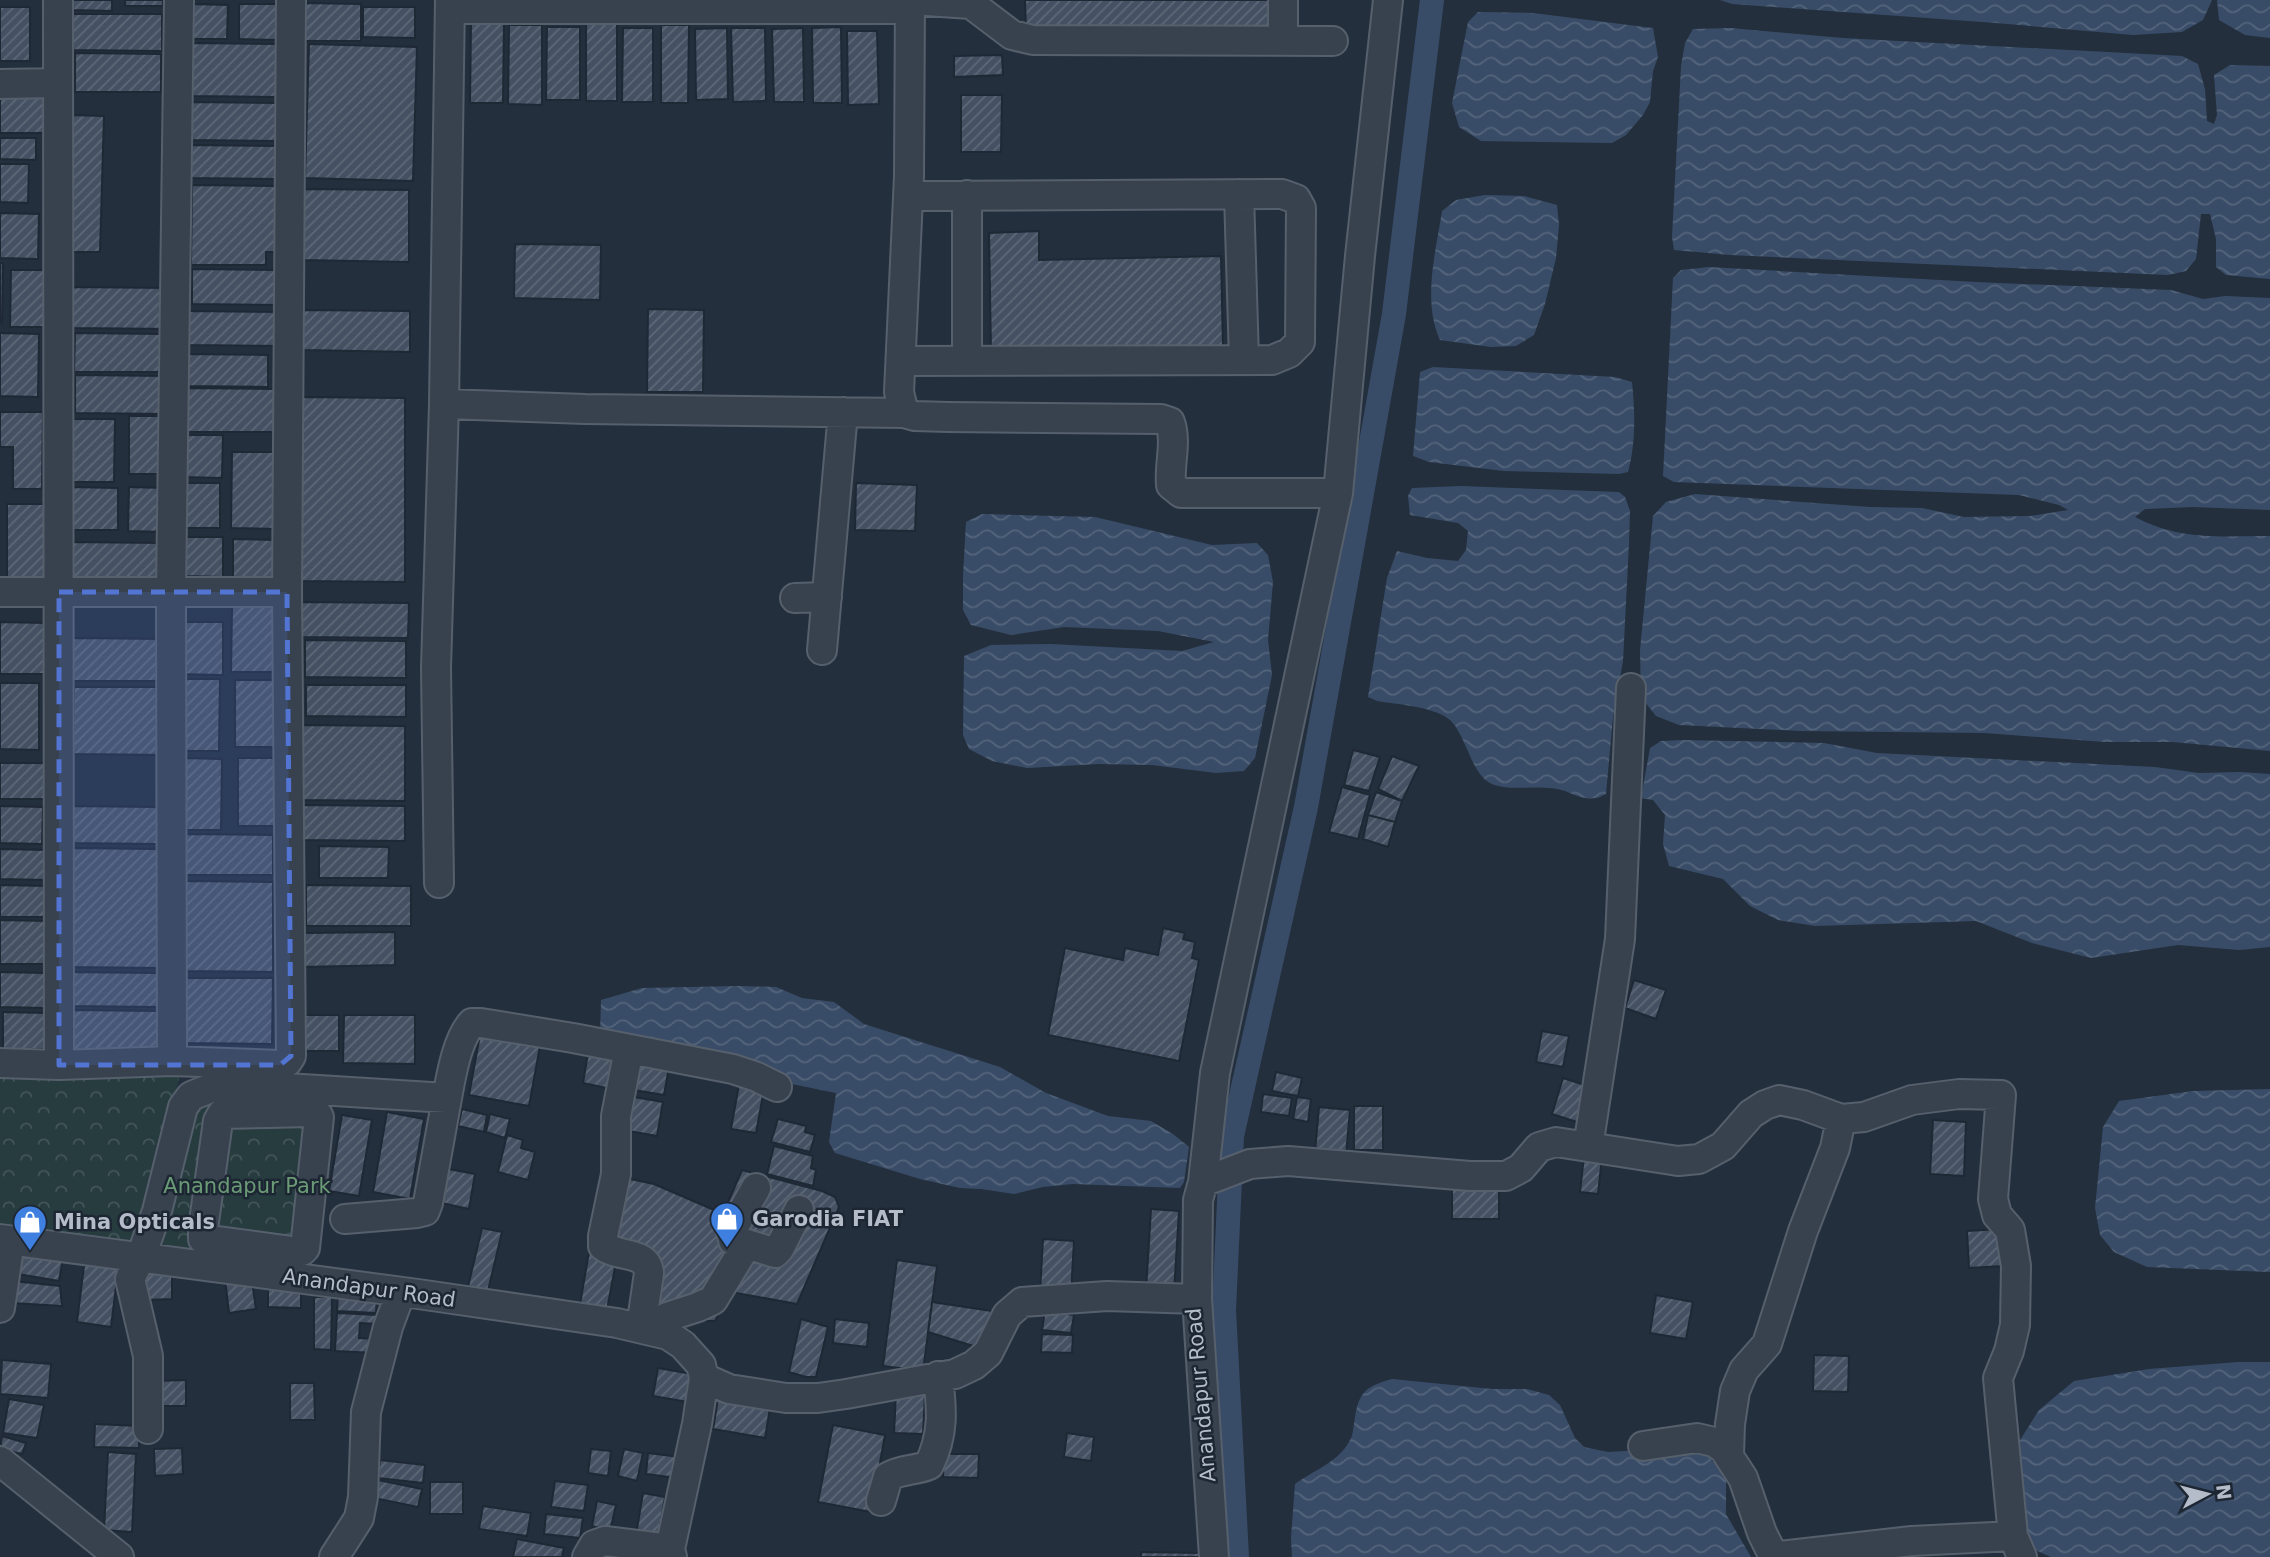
<svg xmlns="http://www.w3.org/2000/svg" width="2270" height="1557" viewBox="0 0 2270 1557" font-family="'DejaVu Sans',sans-serif">
	<style>
		.forest { fill: url(#forest-crowns) }
		.water { fill: url(#water-waves) }
		.lines { fill: none; stroke-linecap: round; stroke-linejoin: round }
		.canal { stroke: #394c67; stroke-width: 24 }
		.building { fill: url(#building-hatch); stroke: #1f2835; stroke-width: 2 }
		.minor-casing { stroke: #565f6c; stroke-width: 32 }
		.minor { stroke: #38414e; stroke-width: 28 }
		.marked { fill: #5274d3; fill-opacity: 0.2; stroke: #5274d3; stroke-width: 5; stroke-dasharray: 14 9; stroke-linejoin: round }
		.labels { text-anchor: middle; dominant-baseline: central; stroke-width: 5; stroke-linejoin: round; paint-order: stroke }
		.park-label { font-size: 21px; fill: #6b9a76; stroke: #1d2633 }
		.poi-label { font-size: 21px; font-weight: bold; fill: #b4bcc9; stroke: #1d2633; text-anchor: start }
		.street-label { font-size: 21px; fill: #b4bcc9; stroke: #1d2633 }
	</style>
	<defs>
		<pattern id="forest-crowns" width="20" height="18" patternUnits="userSpaceOnUse" patternTransform="scale(1.75)"><rect width="20" height="18" fill="#263c3f"/><path d="M2 6a3 3 0 1 1 6 0M12 15a3 3 0 1 1 6 0" fill="none" stroke="#435659"/></pattern>
		<pattern id="water-waves" width="16" height="10" patternUnits="userSpaceOnUse" patternTransform="scale(1.75)"><rect width="16" height="10" fill="#394c67"/><path d="M0 5q4-4 8 0t8 0" fill="none" stroke="#53647b"/></pattern>
		<pattern id="building-hatch" width="6" height="6" patternUnits="userSpaceOnUse" patternTransform="scale(1.75)"><rect width="6" height="6" fill="#455162"/><path d="M-1 1l2-2M0 6l6-6M5 7l2-2" fill="none" stroke="#5d6877"/></pattern>
	</defs>
	<rect width="100%" height="100%" fill="#242f3e"/>
	<path class="forest" d="M181,1071L136,1234L125,1244L59,1239L0,1225V1072Z
		M203,1100L328,1101L308,1270L161,1249L172,1212L189,1116Z"/>
	<path class="water" d="M1720,0H2212L2203,20L2182,32L2133,35L1996,23L1732,4Z
		M2217,0H2270V38L2245,35L2219,20Z
		M1478,12L1533,13L1653,28L1658,57L1653,71L1650,102L1643,115L1626,135L1612,143L1481,141L1459,127L1452,103L1468,22Z
		M1731,28L1843,38L2182,56L2198,64L2205,89L2207,121L2214,124L2217,115L2214,75L2230,65L2270,66V279L2226,275L2216,267V239L2210,214H2201L2196,259L2186,271L2168,275L1730,255L1674,250L1672,237L1681,66L1685,43L1693,29Z
		M1485,195L1524,196L1557,205L1559,225L1556,258L1545,304L1534,335L1516,346L1491,347L1440,340C1422,301 1436,251 1442,211L1456,200Z
		M1709,267L1976,282L2171,290L2203,299L2225,296L2270,298V510L2193,507L2145,509L2135,517C2181,541 2219,536 2270,536V751L2173,742H2105L1985,733L1801,731L1679,725L1656,716L1641,697L1640,650L1653,516L1666,502L1695,494L1870,507L1922,508L1964,517L2030,516L2068,510L2059,505L2019,495L1674,482L1663,476L1673,278L1681,270Z
		M1433,367L1615,377L1632,382C1635,410 1636,444 1628,472L1619,474L1504,471L1429,462L1413,456L1420,372Z
		M1461,486L1619,492L1625,497L1630,511L1629,543L1623,661L1613,717L1606,794C1603,795 1599,798 1596,798C1585,800 1574,795 1565,791C1543,783 1510,793 1490,783C1471,773 1466,735 1450,720C1436,707 1396,704 1377,701L1368,697L1387,578L1397,551L1427,558L1458,561L1466,550L1468,531L1458,523L1410,515L1408,496L1412,488Z
		M982,514L1095,517L1212,545L1257,543L1268,555L1273,582L1268,640L1272,675L1255,758L1244,771L1216,773L1152,765L1098,764L1027,768L992,761L969,749L963,735L964,656L991,645L1051,644L1182,651L1214,642L1158,631L1064,627L1011,635L971,625L963,610V576L966,522Z
		M1682,740L1824,743L1877,753L2155,767L2199,773L2240,772L2270,774V947L2239,950L2178,945L2091,958L2032,943L1976,921L1815,926L1778,920L1750,906L1723,879L1669,866L1663,844L1665,815L1653,800L1641,798L1650,748L1661,741Z
		M739,986L776,987L802,998L834,1002L864,1024L1000,1067L1046,1093L1108,1116L1151,1121L1173,1134L1189,1147L1184,1182L1180,1188L1073,1184L1043,1187L1014,1194L981,1189L960,1188L920,1179L835,1153L829,1142L836,1093L787,1083L786,1074L735,1059L600,1037L601,1000L642,988Z
		M2270,1089V1272L2147,1267L2114,1252L2100,1235L2095,1208L2103,1127L2119,1101L2193,1091Z
		M2238,1362H2270V1557H2051L2033,1549L2023,1530L2020,1440L2039,1410L2074,1381L2149,1369Z
		M1392,1379L1492,1389H1527L1549,1395L1560,1405L1575,1438L1584,1447L1608,1452L1658,1449L1685,1450L1708,1456L1726,1477V1514L1751,1557H1292L1291,1538L1295,1484C1314,1470 1339,1462 1350,1440C1353,1436 1353,1429 1354,1424C1358,1395 1362,1387 1392,1379Z"/>
	<g class="lines">
		<path class="canal" d="M1237,1557L1224,1310L1232,1136L1306,807L1394,314L1432,0"/>
	</g>
	<path class="building" d="M72,0H112V11L72,10Z
		M125,0H163V6H125Z
		M1025,0H1270V26L1026,31Z
		M303,3L361,4V41H302Z
		M191,4L228,5L227,39H191Z
		M239,4H276V40L239,39Z
		M0,7H30V61H0Z
		M363,7H415V38L363,37Z
		M73,14H162V51L73,50Z
		M471,21H504L503,103H470Z
		M586,22H617V101H586Z
		M509,25H542V105L508,104Z
		M661,25H689L688,103H661Z
		M547,27H580V100H546Z
		M841,27L842,103H813L812,28Z
		M623,28H653V102H622Z
		M727,28L728,99L696,100L695,29Z
		M731,28H765L766,101L733,102Z
		M803,28L804,102H774L772,29Z
		M847,31H877L879,104L848,105Z
		M189,43L278,44V97L189,96Z
		M309,44L417,47L413,181L305,178Z
		M75,53L161,54V92H75Z
		M1002,55L1003,75L954,77V56Z
		M0,93H47V133H0Z
		M961,95H1002L1001,152H961Z
		M189,102L277,103V141L189,140Z
		M71,115L104,116L100,252H68Z
		M0,138H36V160L0,159Z
		M185,145L278,146V179L185,178Z
		M0,164H29L28,203L0,202Z
		M192,185L277,186L276,252H266V265H191Z
		M301,189L409,190V262L301,260Z
		M0,213L39,214L38,259L0,258Z
		M1039,231V260L1221,256L1223,348L991,353L989,233Z
		M515,244L601,245L600,300L514,298Z
		M0,263H3L2,323L0,322Z
		M192,269L278,270V305L192,304Z
		M11,270H46L45,327H10Z
		M70,287L173,288V329L70,328Z
		M648,309L704,310L703,392H647Z
		M302,310L410,311V352L302,350Z
		M189,311L289,312V346L188,345Z
		M0,333L39,334L38,397L0,396Z
		M75,333L163,334V372H74Z
		M182,354L268,355V387L182,386Z
		M75,375L169,376V414L75,413Z
		M185,388L275,389V432H185Z
		M297,397L405,398V582L296,581Z
		M0,412H43L42,489H13V447H0Z
		M129,416H167V474H129Z
		M70,419H115L114,482H69Z
		M183,435H223L222,478L182,477Z
		M232,452H279L278,529L231,528Z
		M183,483H220V528H183Z
		M856,483L917,485L915,531L855,530Z
		M72,487L118,488V530H71Z
		M129,487L165,488L164,532L128,531Z
		M7,504H45V580H7Z
		M182,537H223V577L182,576Z
		M233,539L275,540L274,579L233,578Z
		M71,542L165,543L164,580L71,579Z
		M299,602L409,603L408,638L299,637Z
		M232,607H276V672H231Z
		M0,622L47,623V674H0Z
		M175,622H223V675L175,674Z
		M73,638L167,639V681H73Z
		M305,640L406,641V678L305,677Z
		M178,679H220L219,751H177Z
		M235,680H275V747H235Z
		M0,683H39V750L0,749Z
		M306,685H406V717L306,716Z
		M74,687H167V755L73,754Z
		M297,725L405,726V801L297,800Z
		M1353,750L1380,757L1369,791L1344,785Z
		M1392,756L1419,766L1402,801L1378,789Z
		M183,758L222,759L221,830H183Z
		M238,758H274V826H238Z
		M0,763H45V799H0Z
		M1342,787L1370,795L1358,839L1329,832Z
		M1376,792L1402,801L1395,822L1368,815Z
		M297,805L405,806V841L297,840Z
		M0,806L43,807L42,844L0,843Z
		M67,806L159,807V844L67,843Z
		M1368,815L1395,822L1388,847L1363,839Z
		M184,834L273,835V875H184Z
		M319,846L389,847L388,878H319Z
		M68,848L158,849V968L67,967Z
		M0,849L46,850V880L0,879Z
		M180,881L273,882V972L179,971Z
		M0,885L49,886V917H0Z
		M306,885L411,886V926H306Z
		M0,920L49,921V964H0Z
		M1163,928L1185,933L1183,939L1195,942L1192,958L1199,960L1179,1061L1048,1035L1065,948L1123,960L1125,948L1158,955Z
		M395,932V965L301,967L300,933Z
		M0,972L45,973V1008L0,1007Z
		M68,972L157,973V1007L67,1006Z
		M181,978H273L272,1044L181,1043Z
		M1634,980L1666,990L1656,1019L1625,1008Z
		M71,1010L159,1011L158,1051H71Z
		M3,1012L46,1013L45,1049H3Z
		M299,1015H339V1051H299Z
		M344,1015H415V1064L343,1063Z
		M1542,1031L1569,1036L1563,1067L1536,1062Z
		M480,1035L540,1046L529,1106L469,1095Z
		M588,1053L617,1059L611,1089L583,1083Z
		M639,1062L669,1067L664,1095L634,1090Z
		M1276,1072L1302,1078L1298,1096L1272,1091Z
		M1563,1078L1591,1087L1580,1123L1552,1114Z
		M740,1079L765,1084L756,1133L731,1129Z
		M1263,1094L1292,1098L1289,1116L1261,1112Z
		M628,1096L663,1102L657,1136L623,1130Z
		M1297,1097L1311,1099L1308,1122L1293,1119Z
		M1354,1106H1383V1150H1354Z
		M1319,1107L1350,1110L1346,1155L1315,1152Z
		M462,1109L487,1115L484,1132L458,1126Z
		M387,1112L424,1119L410,1199L373,1192Z
		M490,1114L510,1119L505,1138L486,1132Z
		M342,1115L372,1120L359,1196L329,1191Z
		M778,1119L806,1126L805,1132L815,1135L810,1152L771,1142Z
		M1933,1120L1966,1122L1964,1176L1930,1174Z
		M507,1135L523,1140L521,1148L535,1152L528,1180L498,1172Z
		M774,1146L813,1156L811,1168L816,1170L813,1186L767,1174Z
		M1584,1156L1602,1157L1598,1194L1580,1192Z
		M443,1168L475,1174L469,1209L437,1202Z
		M742,1170L822,1191L835,1197L839,1207L797,1304L731,1292L715,1321H688L648,1311L655,1255L608,1243L621,1177L654,1184L723,1214Z
		M1452,1188L1499,1189V1219H1452Z
		M1151,1209L1179,1211L1174,1292L1146,1290Z
		M482,1228L502,1232L486,1299L466,1295Z
		M2001,1229L2003,1266L1969,1268L1967,1231Z
		M1043,1239L1074,1241L1071,1294L1040,1292Z
		M16,1250L63,1258L59,1281L12,1273Z
		M589,1252L617,1257L606,1315L579,1310Z
		M85,1258L119,1262L111,1327L77,1322Z
		M897,1260L937,1266L923,1371L883,1366Z
		M144,1268H172V1299L145,1300Z
		M251,1275L256,1309L229,1313L225,1278Z
		M13,1281L60,1286L62,1306L12,1303Z
		M268,1284L301,1285V1308L268,1307Z
		M338,1294L377,1296L376,1313L337,1311Z
		M1656,1295L1693,1302L1686,1339L1650,1333Z
		M314,1297H332L331,1350L314,1349Z
		M932,1302L992,1311L983,1349L928,1332Z
		M1045,1311L1074,1315L1071,1333L1042,1330Z
		M337,1313L378,1315V1324L360,1323L359,1338L377,1339L376,1353L335,1351Z
		M801,1319L828,1327L816,1377H806L789,1372Z
		M835,1319L869,1323L867,1347L833,1343Z
		M1042,1334L1073,1335L1072,1353L1041,1352Z
		M1814,1355L1849,1356L1848,1392L1813,1391Z
		M2,1360L51,1364L48,1398L0,1394Z
		M658,1368L692,1374L688,1402L653,1396Z
		M186,1380V1406H154L153,1381Z
		M290,1383H314L315,1420H290Z
		M896,1393L925,1394L923,1434L894,1433Z
		M9,1399L44,1405L37,1438L3,1433Z
		M718,1399L770,1408L765,1438L713,1429Z
		M95,1424L139,1426V1448L94,1447Z
		M833,1425L885,1435L871,1512L818,1502Z
		M1067,1433L1094,1437L1091,1461L1064,1457Z
		M2,1436L26,1443L22,1454L0,1449Z
		M182,1448L183,1474L155,1476L154,1449Z
		M591,1449L611,1451L608,1476L588,1473Z
		M624,1449L643,1453L637,1481L618,1476Z
		M108,1452L136,1454L132,1532L104,1530Z
		M648,1453L680,1457L677,1478L646,1474Z
		M944,1454H979L978,1478L943,1477Z
		M380,1460L425,1465L423,1483L378,1478Z
		M378,1480L422,1489L418,1507L374,1498Z
		M555,1481L588,1485L584,1511L551,1507Z
		M430,1482H463V1514H430Z
		M643,1493L665,1497L658,1539L636,1535Z
		M597,1501L616,1505L610,1531L592,1526Z
		M483,1506L531,1513L527,1536L479,1529Z
		M546,1514L583,1518L580,1538L544,1534Z
		M517,1539L564,1548L562,1557H513Z
		M1141,1552L1202,1553V1557H1141Z"/>
	<g class="lines">
		<g class="minor-casing">
			<path id="minor" d="M58,0L59,1065
				M450,0L444,404L585,409L904,413
				M910,0L909,176L899,392L904,413L915,416L948,417L1161,419L1170,422C1177,442 1169,464 1171,485L1181,493H1338
				M911,0L971,4L1012,35L1033,40L1333,41
				M1283,0V41
				M450,9H910
				M0,84L58,83
				M1239,194L1244,360
				M901,361L1272,360L1289,353L1300,342L1301,208L1296,199L1282,194L909,196
				M967,361V195
				M0,592H287
				M795,598L827,597
				M822,650L843,412
				M439,883L436,668L444,404
				M629,1049L616,1116V1174L603,1236V1246C618,1258 647,1250 649,1273L641,1328
				M172,1061L171,592L179,0
				M0,1063L59,1065L172,1061L280,1065L287,1062L291,1056L287,592L291,0
				M268,1113L222,1114L218,1121L203,1229V1239L292,1251H302L305,1248L319,1117L317,1114L309,1112L268,1113L270,1087
				M1588,1147L1620,939L1631,688
				M1203,1182L1250,1164L1288,1161L1470,1176H1506L1521,1168L1539,1147L1556,1142L1678,1161L1699,1159L1723,1146L1751,1114L1765,1105L1779,1100L1803,1105L1841,1119L1864,1117L1912,1100L1959,1094L2001,1095L1993,1199L1997,1215L2010,1230L2016,1266L2015,1325L2009,1351L1998,1378L2013,1536L2022,1557
				M345,1219L417,1213L425,1211L428,1203L447,1098
				M0,1239L418,1294L617,1323L668,1335L683,1345L701,1365L704,1378L697,1424L670,1549L672,1557
				M747,1244L733,1240L731,1232L756,1188
				M1197,1299L1198,1200L1203,1182L1215,1073L1338,493L1360,256L1388,0
				M0,1308L10,1241
				M653,1330L667,1317L698,1307L713,1300L747,1244L775,1253L779,1249L799,1210
				M704,1378L729,1389L786,1398H818L846,1394L955,1374L974,1365L988,1353L1007,1315L1022,1302L1107,1296L1197,1299L1214,1557
				M148,1429V1356L130,1279L141,1257L157,1211L183,1107L191,1096L211,1088L270,1087L447,1098C451,1076 457,1039 472,1023H481L573,1038L733,1069L757,1077L777,1087
				M1643,1446L1697,1438L1714,1442L1724,1449L1743,1478L1762,1533L1771,1551L1780,1556L1912,1541L2013,1536
				M1729,1454L1730,1424L1735,1391L1744,1370L1767,1344L1803,1231L1835,1148L1841,1119
				M0,1461L119,1557
				M881,1501L888,1477C901,1469 915,1471 929,1465C944,1434 942,1410 938,1376
				M334,1557L359,1518L363,1497L366,1412L388,1327L401,1292
				M587,1557L594,1545L605,1541L670,1549"/>
		</g>
		<use href="#minor" class="minor"/>
	</g>
	<path class="marked" d="M59,592H287L291,1056L280,1065H59Z"/>
	<defs>
		<g id="shop-pin" transform="scale(1.75)"><path d="M0 17L-7.5 6A9.5 9.5 0 1 1 7.5 6Z" fill="#3f7fe0" stroke="#1d2633"/><path d="M-5-2.5h2.3a2.7 3.5 0 0 1 5.4 0H5L5.5 6h-11ZM-1.5-2.5h3a1.5 2.3 0 0 0-3 0Z" fill="#fff"/></g>
	</defs>
	<g fill-rule="evenodd">
		<use href="#shop-pin" x="727" y="1219"/>
		<use href="#shop-pin" x="30" y="1222"/>
	</g>
	<g class="labels">
		<g class="park-label">
			<text x="247" y="1186">Anandapur Park</text>
		</g>
		<g class="poi-label">
			<text x="752" y="1219">Garodia FIAT</text>
			<text x="54" y="1222">Mina Opticals</text>
		</g>
		<g class="street-label">
			<text transform="translate(369 1288) rotate(8)">Anandapur Road</text>
			<text transform="translate(1201 1395) rotate(-95)">Anandapur Road</text>
		</g>
	</g>
	<g transform="translate(2207 1494) rotate(83)" stroke="#1d2633" stroke-width="5" paint-order="stroke">
	<path d="M0-5L12 26L0 18L-12 26Z" fill="#b4bcc9"/>
	<text y="-10" font-size="19" font-weight="bold" text-anchor="middle" fill="#b4bcc9">N</text>
	</g>
</svg>
